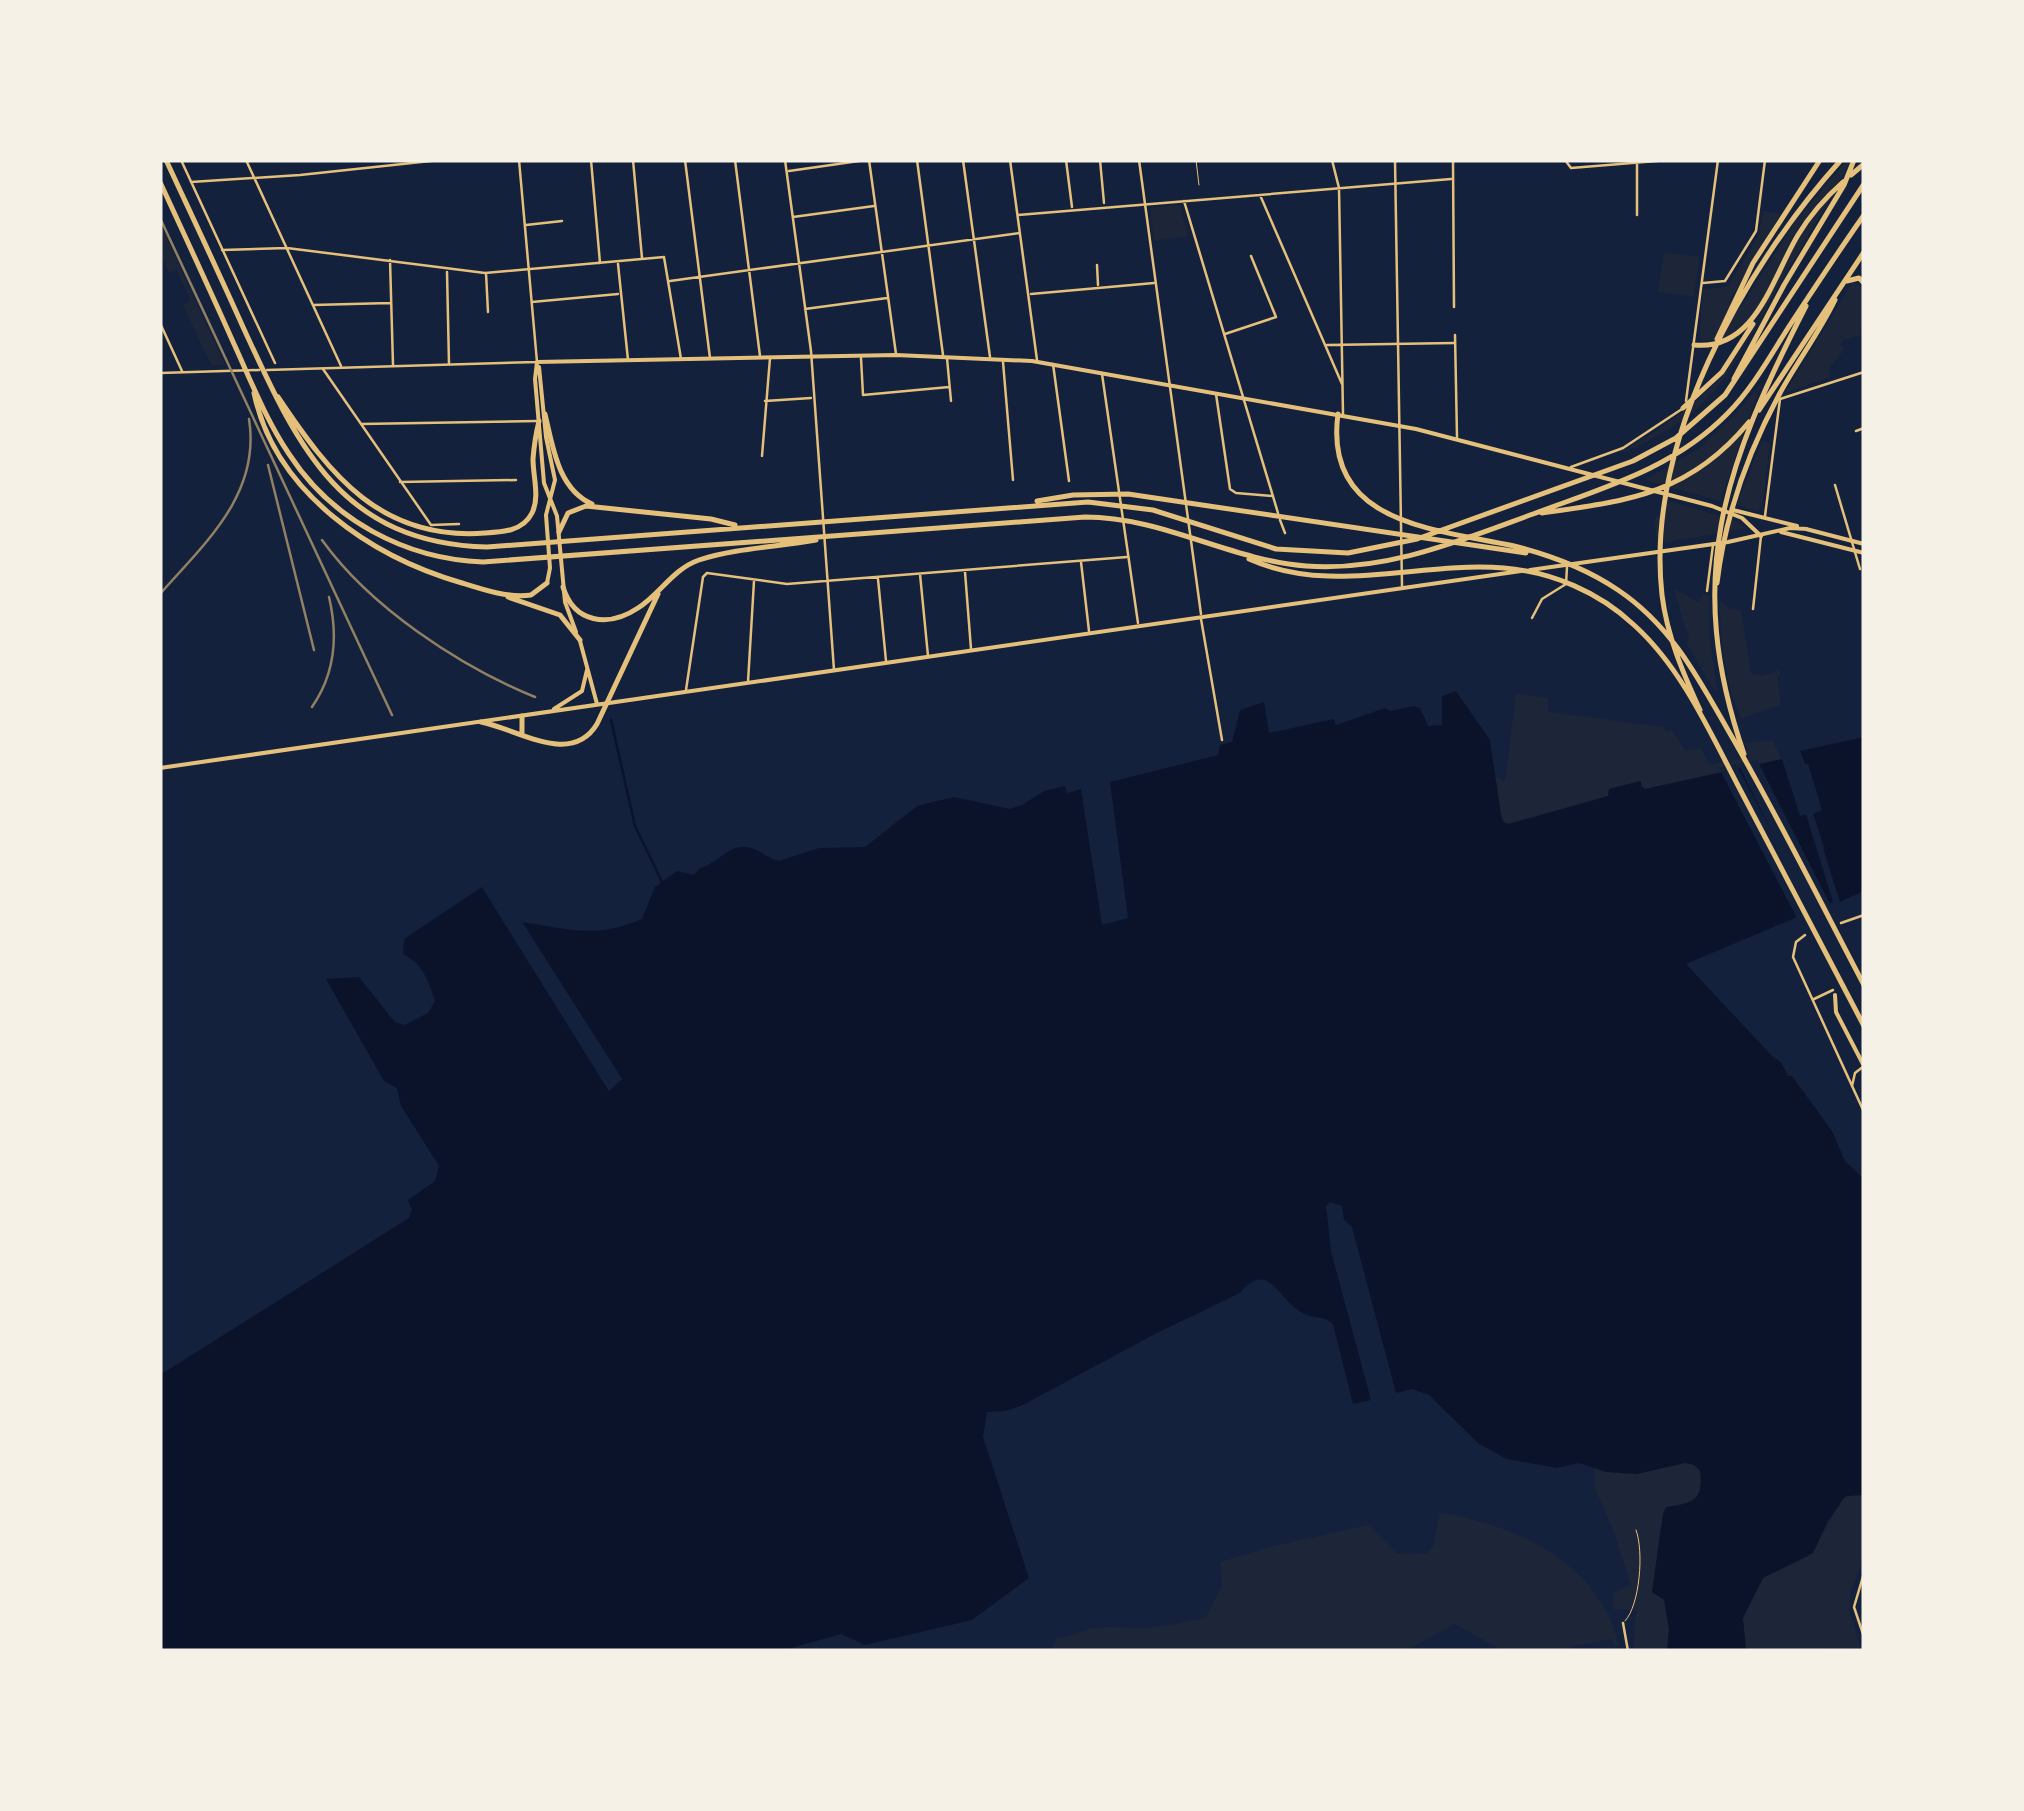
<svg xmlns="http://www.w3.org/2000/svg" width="2024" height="1811" viewBox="0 0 2024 1811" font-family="Arial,sans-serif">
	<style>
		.green { fill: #1d2539 }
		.water { fill: #0b132b }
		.pier { fill: #14213d }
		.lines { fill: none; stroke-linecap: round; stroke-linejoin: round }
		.stream { stroke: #0b132b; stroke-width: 2.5 }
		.service { stroke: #e5c07b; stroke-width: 1 }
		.minor { stroke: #e5c07b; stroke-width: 2.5 }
		.tertiary { stroke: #e5c07b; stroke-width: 2.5 }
		.secondary { stroke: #e5c07b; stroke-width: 2.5 }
		.primary { stroke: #e5c07b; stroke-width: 4 }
		.motorway { stroke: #e5c07b; stroke-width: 5 }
		.rail { stroke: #918062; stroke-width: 2.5 }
	</style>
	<rect width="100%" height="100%" fill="#14213d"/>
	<path class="green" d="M1847,160H1850C1842,186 1814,203 1799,227C1779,257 1769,302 1742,328C1731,337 1712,343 1699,340L1703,290L1727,286L1732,280L1759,234L1763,211L1781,214L1730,300L1741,307L1795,222Z
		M1831,196C1814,227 1795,258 1777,289C1728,375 1716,414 1618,455C1663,426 1712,397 1741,350C1772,301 1788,236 1831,196Z
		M1180,205L1188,236L1154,241L1150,208Z
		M160,224L225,365H211L183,305L191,301L177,270L169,273L160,253Z
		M1664,253L1699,257L1694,297L1658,292Z
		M1853,281L1862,288L1864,335L1843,340L1840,345L1845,349L1828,369L1830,377L1785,393Z
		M1762,382L1720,501L1645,480L1698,449L1736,414Z
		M1762,441L1770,443L1762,507L1757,511L1737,505Z
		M1670,501L1738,522L1747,528L1657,544L1655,519Z
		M1674,589L1698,602L1703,593L1709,596V633L1717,690H1714L1687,644L1689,639Z
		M1720,601L1729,608L1741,610L1751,674L1762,676L1779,670L1781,675L1777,676L1781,704L1741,719C1725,681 1720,643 1720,601Z
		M1516,694L1548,698V712L1663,727L1667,732L1671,730L1686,751L1701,748L1709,765L1748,756L1745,743L1772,740L1782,759L1645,789L1640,781L1609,789L1608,796L1506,824L1501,815L1495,776L1505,782Z
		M1698,1459L1707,1494L1660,1530L1653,1591L1664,1599L1669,1629L1667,1651H1633L1636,1610L1613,1609V1593L1631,1585L1614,1532L1595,1489V1466Z
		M1864,1495V1557L1851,1591L1849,1610L1861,1648L1746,1651L1743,1618L1763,1578L1808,1557L1843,1499L1846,1496Z
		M1440,1513C1516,1524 1600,1564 1619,1645L1615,1647L1611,1639L1574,1646L1568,1651H1503L1455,1624L1405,1651H1051L1057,1637C1071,1639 1081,1629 1095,1628C1111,1626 1126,1628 1142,1628C1163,1628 1184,1621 1205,1618L1222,1586L1220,1562L1266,1548L1368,1525L1396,1553L1425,1554L1433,1547Z"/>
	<path class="water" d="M1456,691L1490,740L1501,815L1503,822L1509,824L1608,796L1609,789L1641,781V787L1645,789L1782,759L1800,815L1806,814L1825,851L1813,813L1821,810L1800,751L1864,737V891L1840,902L1834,884L1829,885L1833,902L1686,964L1773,1057L1781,1062L1788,1076H1792L1832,1131L1845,1161L1864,1179V1495L1847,1496L1843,1499L1828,1521L1813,1553L1763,1578L1743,1618L1746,1651H1667L1669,1629L1664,1600L1652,1592L1663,1514L1666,1507C1691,1503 1704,1502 1700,1471L1694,1465L1685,1463L1637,1474L1606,1472L1579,1463L1557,1468L1507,1459L1479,1444L1429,1395L1412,1389L1396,1393L1352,1227L1344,1220L1342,1206L1330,1202L1326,1206L1331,1251L1371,1400L1353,1404L1333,1324C1323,1315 1314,1319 1304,1314C1278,1301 1269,1258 1240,1293L1153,1335L1021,1406L1005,1411L987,1412L983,1437L1029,1578L972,1620L865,1645L841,1634L781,1651H160V1375L409,1218L412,1210L408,1200L435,1181L439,1166L401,1106L397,1088L384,1081L326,979L359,977L395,1022L404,1025L428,1013L435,1001C428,980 423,964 403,954L404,939L482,887L609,1091L622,1079L521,922C569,929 596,939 642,919L655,887L677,871L694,875L700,868C717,864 729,844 747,847C759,848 767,859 779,861L819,848L865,847L917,806L954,797L1010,809L1022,805L1044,791L1065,786L1067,793L1081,789L1102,925L1128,918L1110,782L1218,755L1220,745L1232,742L1240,710L1264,702L1269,733L1334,719L1336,725L1385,708L1390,711L1414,706L1420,708L1428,726L1442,725V696Z"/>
	<path class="pier" d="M1800,751L1805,764H1808L1822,810L1813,814L1841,907H1836L1833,902L1806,814L1800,816L1781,755L1787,757L1803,809L1809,810L1816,807L1796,753Z
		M1757,760L1832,908L1799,922L1719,768L1736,764L1774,836L1738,764Z
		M486,884L610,1084L616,1078L517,924L519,917L622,1079L609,1091L482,887Z"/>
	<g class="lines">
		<path class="stream" d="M611,720L635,826L662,882"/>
		<path class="service" d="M1196,160L1199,185
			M1625,1621C1640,1605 1644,1551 1636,1530"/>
		<path class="minor" d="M181,160L275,363
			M246,160L341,366
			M591,160L600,263
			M633,160L642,258
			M685,160L710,358
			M735,160L760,356
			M785,160L811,351L834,670
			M869,160L896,354
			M917,160L943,355
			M963,160L990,357
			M1010,160L1037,360
			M1066,160L1072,207
			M1100,160L1104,203
			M1332,160L1339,188L1343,414
			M1565,160L1571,168L1669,160
			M789,171L866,160
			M191,182L300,175L440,160
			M1260,195L1342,384
			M1184,201L1278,513
			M1018,215L1451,179
			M1637,215V164
			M793,217L874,206
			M526,225L562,221
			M222,250L287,248L485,273L664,257L681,359
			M390,260L393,365
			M618,264L628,360
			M1097,265L1098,285
			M447,272L449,364
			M486,273L488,312
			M670,281L1020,233
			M1703,283L1725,281L1756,231L1765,160
			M1031,294L1154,283
			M532,302L618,294
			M313,305L390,303
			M805,309L887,298
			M1225,334L1276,317L1251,256
			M1327,345L1454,343
			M861,358L863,395L949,387
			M947,358L951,401
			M1003,362L1013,480
			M1053,364L1069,481
			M323,369L431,525L459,524
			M1216,394L1230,489L1236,493L1273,496
			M765,401L811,398
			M1686,401L1718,160
			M361,424L537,421
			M1856,431L1864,428
			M762,456L770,358
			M400,482L516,480
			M1835,485L1860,569
			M1765,516L1780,399L1864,372
			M1280,520L1285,533
			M1081,562L1089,631
			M965,572L971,649
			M920,574L928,656
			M878,579L886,661
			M1707,591L1713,545
			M1753,609L1761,536
			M1532,618L1542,599L1566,584L1567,567
			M1201,619L1222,740
			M748,682L754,581
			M686,690L703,577L707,573L787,584L1127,557
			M1623,1623L1628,1651"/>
		<path class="tertiary" d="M1395,160L1402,586
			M1453,160L1454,307
			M160,323L182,371
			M1455,335L1457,437
			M1102,374L1138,623
			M1571,467L1623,448L1682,409
			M1841,923L1864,915
			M1805,935L1796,942L1793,957L1864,1112
			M1814,999L1833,990
			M1852,1086L1855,1073L1864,1066
			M1864,1573L1854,1607L1864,1637"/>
		<path class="secondary" d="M1139,160L1201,614
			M267,370L537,362L519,160
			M160,373L259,370"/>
		<path class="primary" d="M537,362L896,355L1032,361L1416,429L1712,506L1742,518L1761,536
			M537,362L535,379L544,483L557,516L565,602L576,632
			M539,367L546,437L555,480L546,515L550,568L547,583
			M1733,510L1797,526
			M1806,529L1864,544
			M1781,532L1864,553
			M1530,570L1728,542L1790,528L1807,529
			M580,641L597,704
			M554,709L582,691L587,670
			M160,768L1521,571
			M1835,995L1836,1012L1864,1066"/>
		<path class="motorway" d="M166,160C192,216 218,271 243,327C297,444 339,543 487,547L1088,502L1153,510L1276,549L1348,553L1417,539L1633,461L1676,438L1725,395L1864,184
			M1851,175L1864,164
			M160,182C185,236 210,290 234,344C251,381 266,420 289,454C332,520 405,559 483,562L1085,517C1163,517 1229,560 1306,566C1386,572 1459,541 1533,514C1602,488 1673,469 1727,414C1752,389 1769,358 1788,328C1813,290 1838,252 1864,215
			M1847,281L1859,278L1864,283
			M1717,339L1753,263L1820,160
			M1694,345C1756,351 1772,278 1798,235C1810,215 1825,198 1843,182
			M1734,379L1784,285L1844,185L1854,160
			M254,393C275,493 372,557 462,583C484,590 508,598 531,595L547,583
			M278,397C330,475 381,541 485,533C503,532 523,531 532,513C540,497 533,477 533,459C534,446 536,433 539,421
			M1683,408L1722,372L1753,324
			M1759,410L1864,252
			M545,414C553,447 558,489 592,504
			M1338,414C1323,525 1437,529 1514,546C1550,555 1587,569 1618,590C1676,629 1702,686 1736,744C1781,823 1822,905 1864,985
			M1037,501L1073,495L1128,494L1526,553
			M1542,513C1628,501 1690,494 1749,422
			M559,532L568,513L586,506L711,519L735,525
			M1249,559C1332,596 1418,561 1504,568C1552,572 1599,592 1634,625C1684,670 1713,739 1744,797C1784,874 1824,950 1864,1026
			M1717,583C1725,516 1748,452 1780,393C1797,362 1819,333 1835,300
			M563,587C574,623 608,628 638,608C660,594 673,569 699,560C736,548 778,547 816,540
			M508,597L560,615L580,640
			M1700,710C1683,673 1667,636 1662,595C1645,443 1743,269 1841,160
			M522,716V733
			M481,722C518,729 571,767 597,724L658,594
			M1744,754C1683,577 1724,466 1806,306"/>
		<path class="rail" d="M160,218L392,715
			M268,465L314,650
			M322,540C370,607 459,666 535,697
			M160,594C205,543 261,494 249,419
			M312,707C335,674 338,635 329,597"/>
	</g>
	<rect width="2024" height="1811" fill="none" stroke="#f6f1e7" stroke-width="325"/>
</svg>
